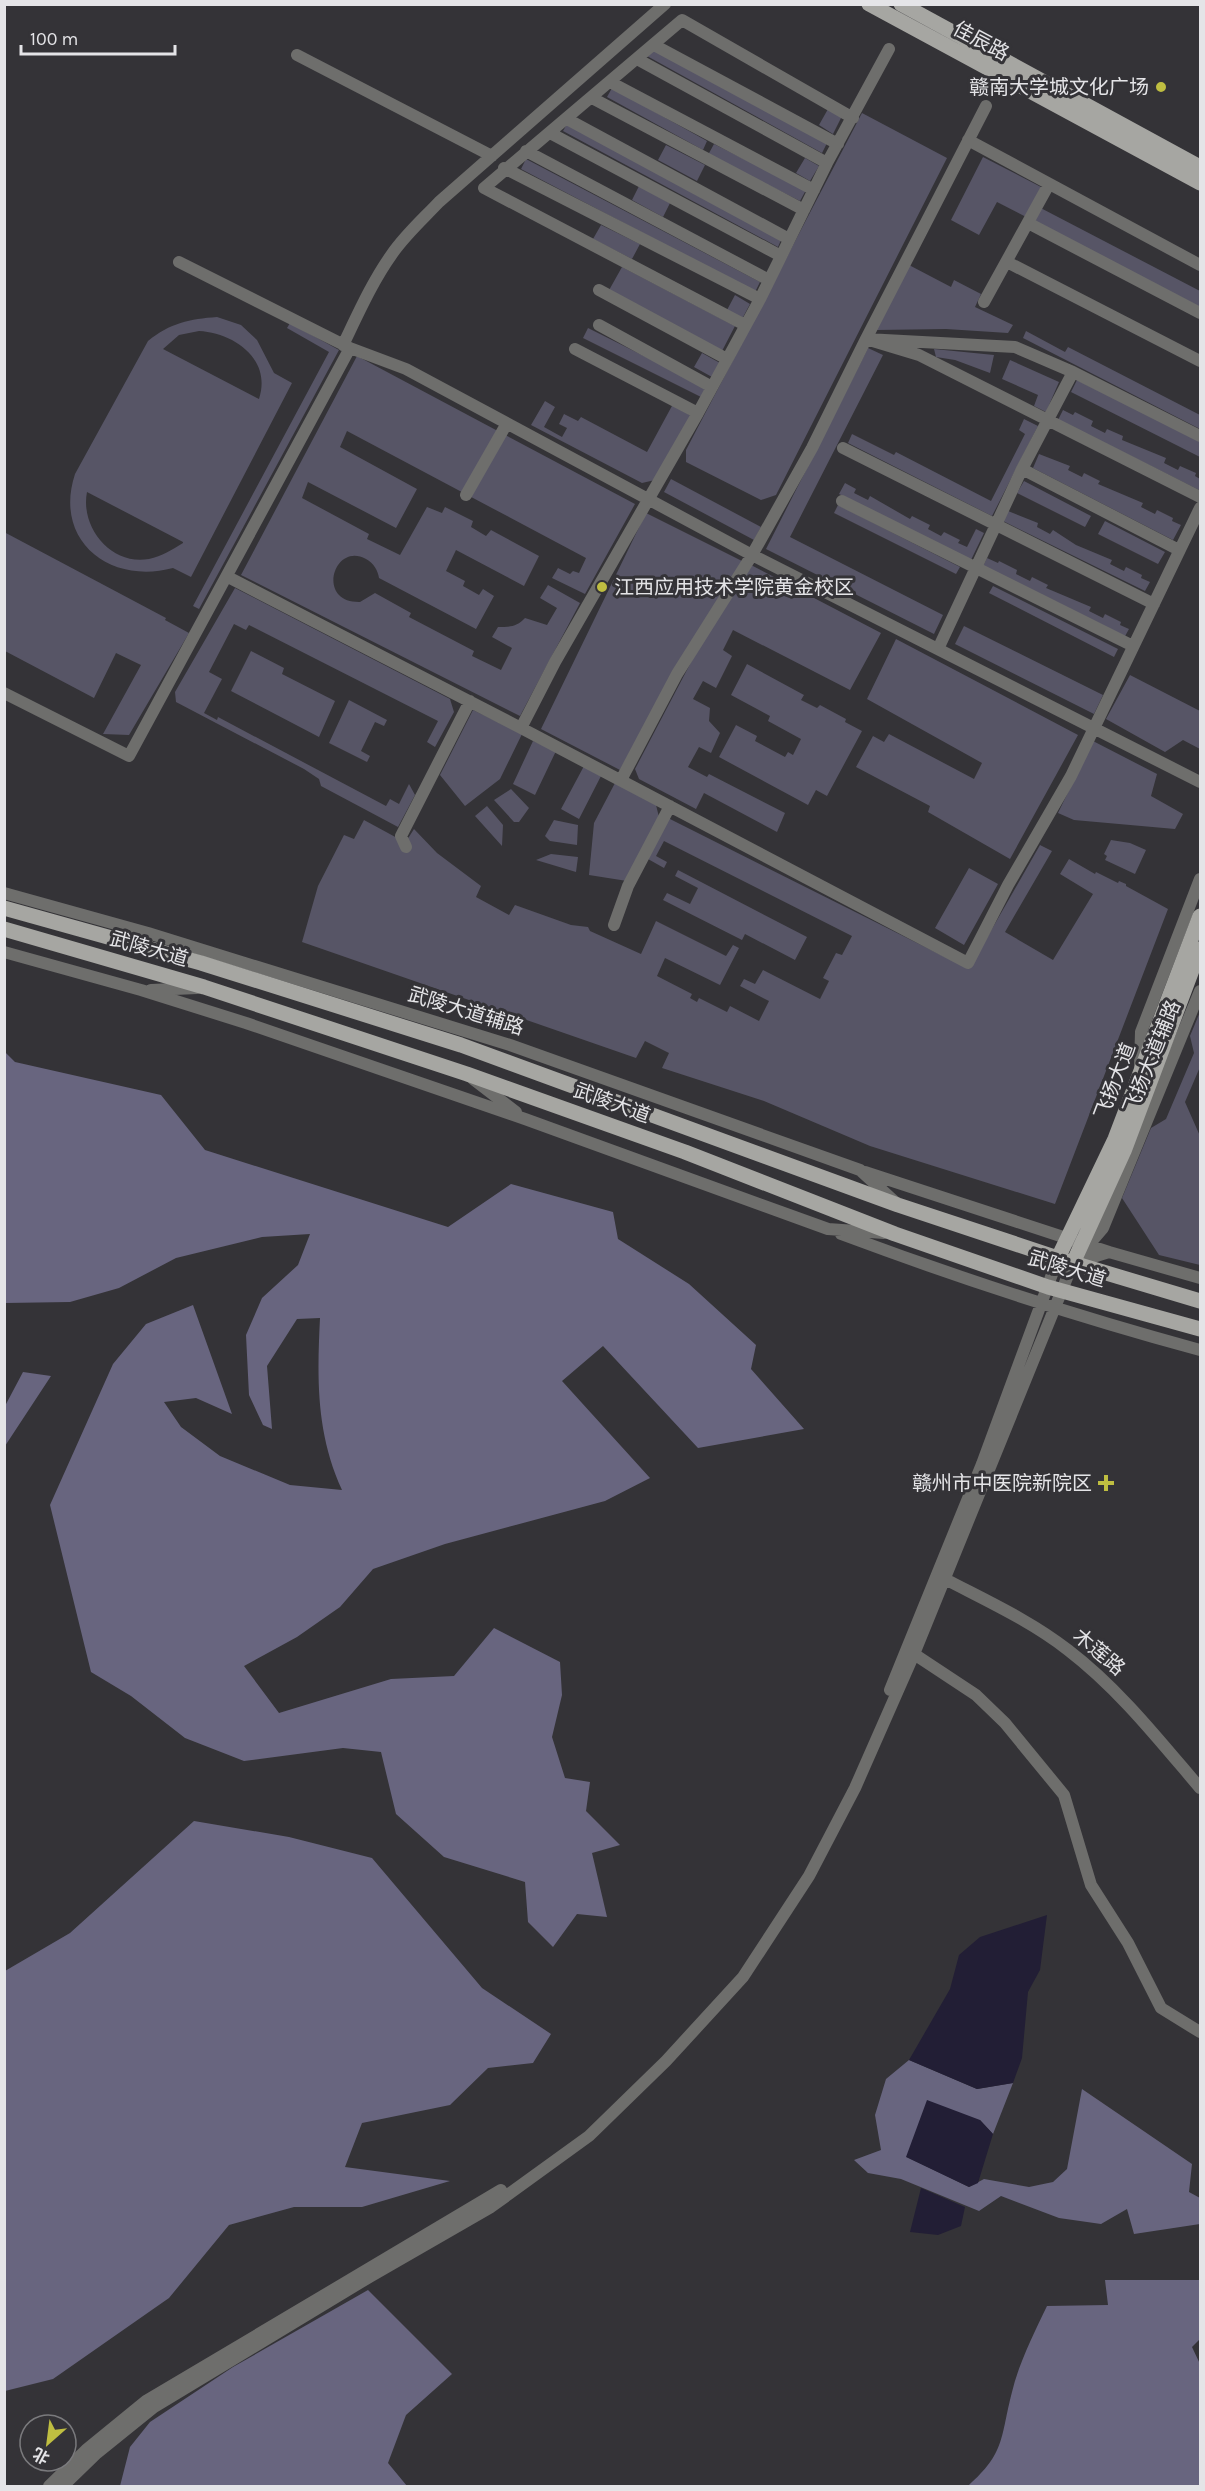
<svg xmlns="http://www.w3.org/2000/svg" width="1205" height="2491" viewBox="0 0 1205 2491" font-family="Karla,'Noto Sans SC',sans-serif">
	<style>
		.green { fill: #575566; fill-rule: evenodd }
		.forest { fill: #68657f }
		.water { fill: #221e35 }
		.lines { fill: none; stroke-linecap: round; stroke-linejoin: round }
		.minor { stroke: #6e6e6c; stroke-width: 12 }
		.major { stroke: #a6a6a2; stroke-width: 15 }
		.poi-dot { fill: #bfbe41; stroke: #343337; stroke-width: 2 }
		.labels { text-anchor: middle; dominant-baseline: central; stroke-width: 6; stroke-linejoin: round; paint-order: stroke }
		.street-label { font-size: 20px; fill: #e4e4e7; stroke: #343337 }
		.poi-label { font-size: 20px; fill: #e4e4e7; stroke: #343337; text-anchor: end }
	</style>
	<rect width="100%" height="100%" fill="#343337"/>
	<path class="green" d="M654,50L827,143L822,153L647,56Z
		M612,88L707,141L703,150L607,97Z
		M828,109L842,116L833,134L819,125Z
		M862,113L947,158L776,495L761,500L686,462V450Z
		M567,124L781,240L778,247L563,131Z
		M714,144L806,190L800,201L708,155Z
		M666,145L705,165L697,181L658,160Z
		M983,157L1041,187L1033,204L1200,291V307L997,202L979,235L951,220Z
		M805,158L819,166L810,181L796,173Z
		M526,159L760,282L755,292L521,169Z
		M639,186L670,203L663,217L632,200Z
		M601,225L640,244L632,259L593,239Z
		M909,265L951,287L954,280L981,294L975,307L1013,325L1008,333L946,329L876,330Z
		M622,267L735,326L722,351L608,292Z
		M735,295L750,304L742,319L727,310Z
		M217,317L241,325L257,340L274,373L292,383L191,577L173,568C110,585 53,541 75,474L148,341C170,323 190,319 217,317ZM199,331C234,333 272,359 259,399L163,349L179,335ZM87,492L183,542V543C172,550 162,556 149,559C111,566 80,527 87,492Z
		M290,323L339,350L199,609L193,606L329,352L287,328Z
		M588,328L706,387L701,397L583,338Z
		M1026,331L1065,352L1068,347L1200,415V429L1023,338Z
		M868,348L883,355L790,537L943,615L934,634L766,549Z
		M934,349L994,355L990,373L955,360L936,357Z
		M702,353L720,363L712,377L694,367Z
		M357,356L635,504L585,594L552,578L558,568L570,574L573,571L579,573L586,558L347,431L340,447L417,489L396,528L308,482L302,498L369,534L367,539L400,555L427,507L442,513L445,507L473,521L471,527L486,536L491,530L539,556L524,586L456,550L446,571L465,581L463,586L479,595L483,589L494,596L476,629L379,578C378,571 374,563 366,559C334,541 315,603 360,602L375,593L411,613L409,617L474,651L472,656L501,670L512,648L492,637L498,627C509,627 517,627 525,618L547,625L557,608L540,598L548,585L580,603L520,716L241,575Z
		M1010,360L1059,382L1046,412L1034,406L1038,395L1002,379Z
		M1077,380L1200,441V457L1071,392Z
		M545,401L555,407L544,427L562,437L567,428L559,424L564,414L578,421L581,417L647,452L673,404L691,416L655,480L642,483L531,425Z
		M1063,410L1073,415L1075,412L1093,421L1091,426L1105,433L1107,429L1123,436L1122,440L1166,458L1164,463L1178,470L1180,466L1196,473L1195,476L1200,479L1199,490L1058,420Z
		M1024,419L1038,426L992,516L848,443L852,434L894,455L896,452L991,501L1025,434L1019,430Z
		M1039,454L1070,466L1068,470L1082,477L1084,473L1100,481L1098,484L1143,503L1141,507L1155,514L1157,510L1173,518L1172,521L1181,525L1173,540L1033,468Z
		M671,479L761,527L754,540L664,492Z
		M1024,481L1091,516L1085,527L1017,493Z
		M845,483L856,489L854,493L868,500L870,496L910,519L912,516L930,525L928,529L941,536L944,532L960,540L958,543L967,547L976,529L984,533L971,560L839,494Z
		M838,505L960,567L956,574L834,513Z
		M1008,511L1038,523L1037,527L1050,534L1053,530L1076,545L1112,560L1110,564L1124,571L1126,567L1142,575L1141,578L1150,582L1145,591L1003,521Z
		M646,513L742,561L620,770L541,729Z
		M1105,521L1165,552L1158,564L1098,534Z
		M4,532L166,618L165,620L189,633L129,735L103,734L141,665L116,653L94,698L5,651Z
		M987,558L998,563L999,561L1017,570L1016,574L1030,581L1032,577L1048,585L1046,588L1091,607L1089,611L1103,618L1105,614L1121,622L1120,625L1129,629L1124,638L982,568Z
		M751,565L881,633L850,690L733,630L723,650L732,656L716,688L703,681L693,699L710,708L709,721L720,733L711,753L699,747L688,767L707,777L709,774L785,813L777,832L704,793L696,809L639,779L635,769L709,628Z
		M993,586L1118,649L1114,657L989,593Z
		M235,588L450,699L454,712L435,747L427,742L438,721L249,625L246,630L234,624L209,672L222,679L204,713L217,720L218,717L386,806L390,799L399,804L409,784L415,795L398,827L321,786L319,779L304,769L176,702L175,692Z
		M964,626L1103,695L1094,714L955,644Z
		M896,639L1078,735L1010,859L928,812L930,806L856,767L873,736L884,742L889,734L974,779L982,763L867,699Z
		M251,651L284,668L282,674L335,701L319,737L231,691Z
		M747,664L804,695L801,700L817,708L820,705L846,719L845,722L862,731L827,796L816,790L808,805L719,757L736,725L757,736L755,741L785,757L788,752L793,755L801,739L768,721L770,716L731,695Z
		M1130,675L1200,711V749L1183,740L1165,752L1106,719Z
		M349,700L387,720L384,726L375,722L361,751L370,756L367,762L329,743Z
		M473,710L522,734L500,779L465,806L440,775Z
		M533,741L556,751L535,795L513,784Z
		M1093,741L1157,774L1151,796L1183,814L1175,829L1074,820L1058,813Z
		M584,766L601,776L579,819L561,809Z
		M615,783L656,805L659,817L627,881L589,875L594,823Z
		M511,789L529,808L519,822H514L494,800Z
		M487,806L503,825L502,846L475,816Z
		M668,818L969,969L1040,845L1052,851L1005,932L1053,960L1093,894L1060,874L1069,859L1095,874L1096,872L1118,883L1119,881L1126,884V886L1168,909L1055,1204L870,1146L764,1101L662,1068L669,1053L645,1041L636,1058L302,942L318,886L344,835L354,839L364,820L399,839L407,840L414,829L437,853L481,886L476,897L509,915L515,905L571,925L588,927L590,931L641,954L656,921L726,956L733,945L739,948L720,985L665,958L657,976L692,994L690,998L697,1002L699,998L727,1012L730,1006L759,1021L769,1001L740,986L744,979L755,984L763,970L820,999L829,981L823,978L836,953L842,955L852,936L664,841L656,856L667,862L664,868L648,859Z
		M554,820L578,825L577,845L550,841L545,836Z
		M1111,840L1130,843L1146,850L1135,874L1105,860L1107,856L1104,854Z
		M551,854L578,857L576,872L536,860Z
		M969,868L998,884L964,945L935,928Z
		M678,870L807,937L795,960L745,934L742,940L663,900L667,893L690,904L698,888L675,876Z
		M1200,1012V1067L1185,1102L1200,1136V1265L1159,1255L1122,1198L1151,1128L1166,1119L1194,1053L1190,1036Z"/>
	<path class="forest" d="M5,1052L15,1062L161,1095L205,1150L448,1227L511,1184L613,1212L618,1239L689,1284L756,1345L751,1369L804,1429L698,1448L603,1346L562,1381L650,1478L605,1501L445,1544L373,1569L340,1607L297,1637L244,1666L279,1713L391,1679L454,1676L494,1628L560,1662L562,1695L552,1737L565,1778L590,1782L586,1811L620,1845L592,1853L607,1917L577,1914L553,1947L528,1922L525,1882L444,1857L396,1814L381,1752L343,1748L244,1761L185,1738L131,1696L91,1672L50,1505L113,1364L146,1324L193,1305L232,1414L196,1398L164,1402L181,1427L220,1456L290,1485L342,1490C316,1433 317,1379 320,1318L297,1319L267,1366L272,1429L263,1425L249,1395L246,1335L262,1298L298,1265L310,1234L262,1237L176,1258L119,1288L70,1302L5,1303Z
		M23,1372L51,1376L5,1446V1406Z
		M194,1821L289,1837L372,1858L482,1988L551,2034L533,2063L488,2068L450,2105L362,2123L345,2167L450,2181L362,2207H294L229,2225L169,2298L53,2379L5,2391V1971L70,1933Z
		M909,2060L977,2089L1013,2083L993,2134L980,2120L907,2157L969,2187L984,2179L1029,2187L1053,2182L1067,2169L1082,2089L1192,2164L1189,2192L1200,2198V2224L1134,2234L1127,2209L1101,2224L1059,2218L1001,2196L979,2211L901,2179L868,2173L854,2160L881,2150L875,2115L886,2079Z
		M1105,2280H1200V2339L1192,2347L1200,2364V2486H968C1006,2452 1000,2438 1012,2392C1019,2363 1034,2333 1047,2306L1108,2305Z
		M368,2290L452,2374L406,2415L388,2463L407,2486H120L130,2447L150,2422L233,2367Z"/>
	<path class="water" d="M1047,1915L1040,1970L1028,1992L1022,2058L1013,2083L977,2089L909,2060L950,1989L959,1955L980,1937Z
		M927,2100L980,2120L993,2134L978,2183L969,2187L906,2157Z
		M921,2188L965,2207L961,2226L938,2235L910,2232Z"/>
	<g class="lines">
		<path class="minor" d="M654,45L838,144
			M297,55L492,156
			M637,59L827,163
			M610,82L814,190
			M592,98L804,210
			M986,106L866,339L919,355L1200,497
			M567,119L789,239
			M550,133L781,256
			M968,140L1200,265
			M526,151L769,280
			M504,168L760,299
			M1028,223L1200,313
			M179,262L350,348L406,369L752,555L1200,782
			M1007,262L1200,361
			M599,290L727,359
			M984,302L1049,184
			M599,325L712,387
			M745,325L484,188L682,20L853,118
			M343,345C358,314 372,282 392,254C405,235 423,219 439,202L665,4
			M575,349L698,413
			M843,448L1154,604
			M1022,469L1179,550
			M466,495L506,425
			M842,501L1133,646
			M228,577L521,728L968,963L1008,885L1071,776L1200,508
			M938,649L1022,469L1073,372
			M4,693L129,756L350,348
			M521,728L555,662L698,413L760,299L827,163L889,49
			M621,780L677,674L752,555L812,448L866,339L1015,347L1073,372L1200,436
			M406,847L401,836L470,701
			M4,893L148,933L510,1045L860,1170L895,1202
			M614,925L628,886L670,806
			M4,952L141,990L246,1023L525,1119L828,1229L884,1233
			M151,990L197,988
			M1140,1067L1141,1032L1200,879
			M473,1079L516,1112
			M865,1172L1109,1252
			M841,1234C959,1278 1078,1317 1200,1350
			M1074,1263L1109,1252L1200,1278
			M945,1579C987,1601 1031,1621 1068,1650C1119,1689 1159,1740 1200,1788
			M914,1654L976,1695L1005,1723L1064,1795L1091,1885L1128,1943L1161,2008L1200,2032
			M890,1690L982,1464L1058,1258
			M49,2486L86,2450L146,2401L501,2190
			M63,2486L97,2453L154,2407L371,2276L491,2207L589,2136L666,2061L743,1977L809,1876L855,1788L914,1654L1073,1263L1103,1228L1200,991"/>
		<path class="major" d="M869,4L1200,183
			M901,4L1200,167
			M4,908L201,963L461,1045L898,1205L1073,1263L1200,1301
			M4,929L204,987L467,1074L685,1152L895,1234L1048,1287L1200,1329
			M1058,1258L1115,1139L1200,916
			M1073,1263L1124,1151L1200,949"/>
	</g>
	<g class="poi-dot">
		<circle cx="1161" cy="87" r="6"/>
		<circle cx="602" cy="587" r="6"/>
		<path d="M1103 1474h6v6h6v6h-6v6h-6v-6h-6v-6h6z"/>
	</g>
	<g class="labels">
		<g class="street-label">
			<text transform="translate(981 41) rotate(28)">佳辰路</text>
			<text transform="translate(149 949) rotate(16)">武陵大道</text>
			<text transform="translate(466 1011) rotate(17)">武陵大道辅路</text>
			<text transform="translate(1152 1057) rotate(-68)">飞扬大道辅路</text>
			<text transform="translate(1115 1081) rotate(-69)">飞扬大道</text>
			<text transform="translate(612 1103) rotate(20)">武陵大道</text>
			<text transform="translate(1067 1269) rotate(17)">武陵大道</text>
			<text transform="translate(1099 1652) rotate(40)">木莲路</text>
		</g>
		<g class="poi-label">
			<text x="1149" y="87">赣南大学城文化广场</text>
			<text x="614" y="587" text-anchor="start">江西应用技术学院黄金校区</text>
			<text x="1092" y="1483">赣州市中医院新院区</text>
		</g>
	</g>
	<rect width="1205" height="2491" fill="none" stroke="#e4e4e7" stroke-width="12"/>
	<g transform="translate(48 2443) rotate(208)"><circle r="28" fill="#343337" stroke="#7a7a7d" stroke-width="1.5"/>
	<path d="M0-4.5L10 22L0 15L-10 22Z" fill="#bfbe41"/>
	<text y="-9" font-size="16" font-weight="bold" text-anchor="middle" fill="#e4e4e7">北</text>
	</g>
	<path d="M21 45v9h154v-9" fill="none" stroke="#e4e4e7" stroke-width="3"/>
	<text x="30" y="45" font-size="18" fill="#e4e4e7" stroke="#343337" stroke-width="4.5" paint-order="stroke">100 m</text>
</svg>
